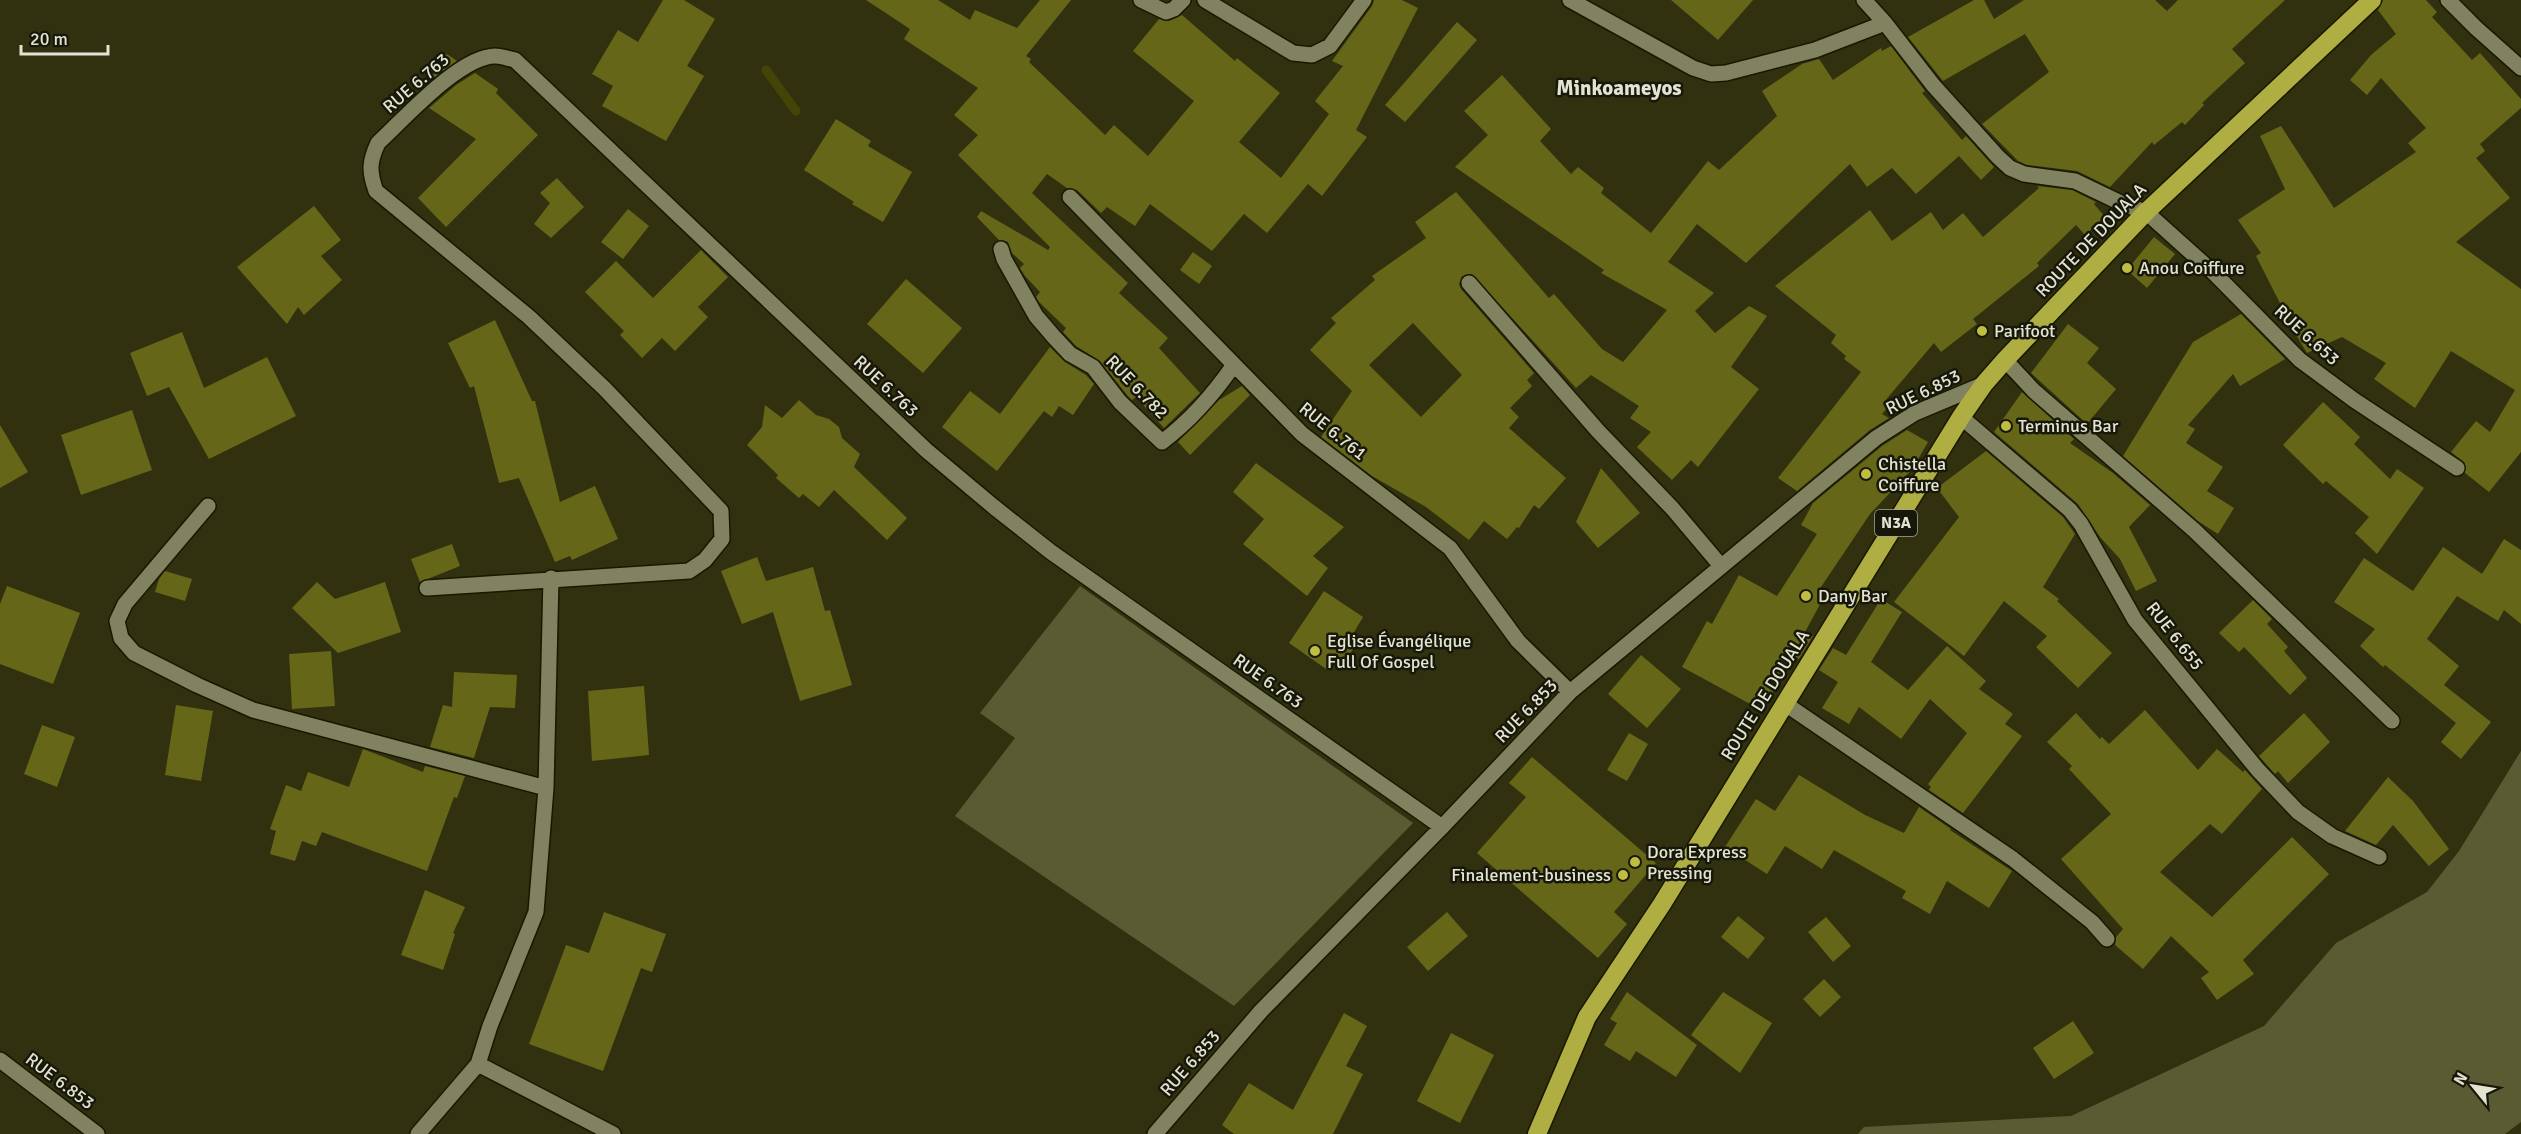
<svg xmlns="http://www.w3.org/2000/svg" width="2521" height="1134" viewBox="0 0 2521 1134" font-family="Signika,sans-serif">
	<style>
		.green { fill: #5b5b33 }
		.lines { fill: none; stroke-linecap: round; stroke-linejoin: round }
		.stream { stroke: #454407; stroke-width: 9 }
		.building { fill: #666619; fill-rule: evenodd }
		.minor-casing { stroke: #191800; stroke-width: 18 }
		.highway-casing { stroke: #191800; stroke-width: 21 }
		.minor { stroke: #81825f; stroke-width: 15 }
		.highway { stroke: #aeae42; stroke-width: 18 }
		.poi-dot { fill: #bfbe41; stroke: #18180a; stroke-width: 2 }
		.labels { text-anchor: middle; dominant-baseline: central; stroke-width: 5; stroke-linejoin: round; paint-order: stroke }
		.shield { fill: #18180a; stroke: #a5a695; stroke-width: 1.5 }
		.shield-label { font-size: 16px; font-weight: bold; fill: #e2e3d1 }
		.street-label { font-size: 18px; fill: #e2e3d1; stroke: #18180a }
		.poi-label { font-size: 18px; fill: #e2e3d1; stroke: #18180a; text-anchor: start }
		.quarter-label { font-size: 21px; font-weight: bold; fill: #e2e3d1; stroke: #18180a }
	</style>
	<rect width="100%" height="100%" fill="#313110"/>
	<path class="green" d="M1080,586L1413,823L1234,1006L955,816L1015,738L980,713Z
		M2521,751V1122L2505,1134H1858L1864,1127L2071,1116L2264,1026L2336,943L2427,892L2459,851Z"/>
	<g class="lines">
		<path class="stream" d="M766,70L796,111"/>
	</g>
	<path class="building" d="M663,0H684L715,19L687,66L704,76L666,141L602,106L613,86L592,74L618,30L638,42Z
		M866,0H938L970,20L975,10L1017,28L1040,0H1071L1026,56L1031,59L1029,62L1105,135L1114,125L1148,156L1194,101L1133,51L1159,19L1169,21L1182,15L1235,61L1237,58L1280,93L1239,142L1281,178L1329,114L1315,101L1343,66L1332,61L1372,6L1374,0H1402L1418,8L1356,130L1367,137L1322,196L1308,184L1267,233L1244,214L1212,251L1150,204L1135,226L1107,207L1101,213L1077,190L1067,188L1047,174L1032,193L1128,283L1119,293L1168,338L1159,348L1200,393L1164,428L1136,397L1132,400L1127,395L1100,361L1076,346L1063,332L1066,328L1039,302L1036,297L1040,292L1025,276L1020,268L1024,264L1012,253L1008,242L999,240L977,217L981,211L1048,250L1050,247L958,155L978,135L954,115L978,88L904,39L910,29Z
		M1671,0H1753L1718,40Z
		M1974,0H1984L1994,19L2024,0H2155L2167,11L2178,0H2285L2232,49L2245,63L2202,103L2204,105L2185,125L2182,122L2154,145L2152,142L2110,187L2077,171L2027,165L2018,161L1982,124L2049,72L2025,34L1943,81L1908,37Z
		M2383,0H2426L2437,12L2432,17L2472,60L2480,53L2521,99V108L2480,144L2485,151L2476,158L2510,198L2456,242L2521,289V452L2489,492L2465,473V463L2451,452L2476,421L2490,432L2515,390L2451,351L2415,408L2374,379L2386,363L2342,337L2307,353L2295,333L2298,330L2289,321L2256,256L2261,253L2238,220L2285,189L2260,136L2281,126L2334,208L2416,152L2408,143L2426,128L2381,78L2367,95L2350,80L2371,55L2396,34L2378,10Z
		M1457,22L1477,40L1405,122L1385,105Z
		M1891,46L1925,91L1922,93L1962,140L1966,136L1994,167L1981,180L1959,156L1916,194L1892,168L1867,187L1850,164L1746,263L1697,224L1668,262L1714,293L1695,311L1715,333L1749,306L1767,316L1731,367L1759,389L1698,467L1691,460L1672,480L1637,447L1651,432L1630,418L1639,406L1591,375L1576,388L1472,274L1462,276L1459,284L1461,289L1534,373L1527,380L1532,386L1510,408L1519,417L1509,428L1566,478L1539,509L1534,505L1519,528L1517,527L1507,539L1484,521L1469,540L1426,507L1372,476L1321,437L1352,391L1310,350L1336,323L1331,318L1375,280L1372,276L1426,238L1415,222L1456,192L1549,298L1554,294L1602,349L1623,362L1667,310L1601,273L1604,270L1455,167L1488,135L1464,111L1502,75L1551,129L1540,141L1571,174L1578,167L1604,188L1601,193L1651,233L1708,161L1719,170L1777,116L1762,91L1802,64L1819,59L1833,80L1881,48L1882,51ZM1413,323L1462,375L1421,417L1369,365Z
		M447,54L457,61L428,82Z
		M475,73L498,89L496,93L538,135L446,227L418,198L476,139L429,108L456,85Z
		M836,119L871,141L868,146L912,172L883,222L852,204L854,202L804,170Z
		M557,178L584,207L551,238L534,224L550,203L540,193Z
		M2037,186L2072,190L2096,202L2094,204L2105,217L2085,235L2076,225L2037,263L2039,266L1973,319L1977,324L1941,352L1934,343L1884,402L1889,406L1882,414L1889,418L1870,430L1797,491L1778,478L1861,372L1844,359L1846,356L1831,343L1836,335L1775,286L1870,210L1892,241L1931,212L1943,230L1963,213L1983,237L2039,188Z
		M314,206L341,240L321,256L342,280L304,315L298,307L287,324L237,267Z
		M628,209L649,226L623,259L601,242Z
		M2154,237L2175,254L2147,288L2127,270Z
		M701,250L728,277L698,307L708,317L675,351L662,338L642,358L620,335L624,331L585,292L616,261L653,298Z
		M1193,252L1212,266L1199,284L1180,270Z
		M906,279L962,328L923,373L867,324Z
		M2241,314L2285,359L2240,386L2233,374L2188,425L2195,429L2186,443L2223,467L2207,491L2234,508L2218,534L2198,521L2123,456L2193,342Z
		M495,320L532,401H535L560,502L595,486L618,539L572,560L570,556L555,562L519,478L499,483L474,386L470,388L448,343Z
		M2068,324L2099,348L2087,363L2116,389L2087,424L2031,373Z
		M182,332L204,388L267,357L296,416L209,459L169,387L147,396L130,353Z
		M1050,347L1065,362L1086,375L1094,384L1073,415L1059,406L1052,417L1044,411L997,471L942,427L970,391L1000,414Z
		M1242,386L1250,395L1190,455L1178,442L1219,400Z
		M2022,392L2074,439L2070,443L2113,473L2150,505L2129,527L2157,581L2136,591L2120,559L2100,537L2078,504L1994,432Z
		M799,400L816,415L829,419L839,427L842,438L860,454L854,467L907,518L887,540L834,490L819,507L803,494L799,498L776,478L778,475L747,445L762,427L765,405L782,418Z
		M2323,402L2360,437L2354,444L2390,479L2397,469L2424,488L2377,554L2355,533L2369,517L2326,481L2323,484L2283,445Z
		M132,410L152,470L81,495L61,435Z
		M0,425L28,472L0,488Z
		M1907,430L1928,442L1917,461L1919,462L1870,514L1817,593L1824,597L1805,632L1813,636L1799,659L1793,655L1763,711L1682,667L1707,621L1712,624L1739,575L1777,596L1817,534L1801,525L1813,503L1882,446Z
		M1986,451L2063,517L2075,534L2043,587L2059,599L2057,601L2112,653L2078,688L2036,647L2047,636L2004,601L1964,656L1894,602L1959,517L1937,488Z
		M1256,463L1344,527L1313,556L1328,568L1307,596L1243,544L1264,519L1233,492Z
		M1601,468L1640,513L1598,548L1576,522Z
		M2504,539L2521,550V624L2504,610L2498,621L2457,596L2427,639L2459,666L2444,685L2491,722L2461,759L2441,742L2456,723L2385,665L2383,667L2360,646L2375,629L2334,602L2364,558L2413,591L2443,547L2482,574Z
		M452,544L460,566L420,582L411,559Z
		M757,557L766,581L813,567L825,611L830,610L852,685L800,701L773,612L742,624L721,571Z
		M165,571L192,579L185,601L155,592L159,579Z
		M317,582L335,599L385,582L401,632L338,653L292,608Z
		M7,586L80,613L53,684L0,664V604Z
		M1324,591L1363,617L1353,634L1360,638L1345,662L1338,657L1329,671L1289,643Z
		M1881,599L1902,612L1871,662L1908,690L1947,646L1986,681L1979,689L2013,714L2005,724L2022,736L1963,813L1929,790L1931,787L1928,784L1967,733L1930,699L1901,739L1859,707L1849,724L1822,708L1838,682L1819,670L1833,648L1846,655Z
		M2253,600L2272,619L2267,624L2288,647L2284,651L2307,678L2290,695L2244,647L2239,652L2219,633Z
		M331,651L335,706L292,709L289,654Z
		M1641,655L1681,689L1647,728L1608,694Z
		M454,672L517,675L515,708L490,707L474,758L430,747L443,705L452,707Z
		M644,686L649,755L592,761L588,691Z
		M176,705L213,711L201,781L165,775Z
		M2145,710L2198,770L2217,749L2243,772L2245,770L2262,789L2222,834L2210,824L2160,872L2212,917L2292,837L2329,874L2243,960L2254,974L2217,1000L2201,978L2209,972L2171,936L2143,969L2115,945L2116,937L2123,929L2061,859L2111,814L2069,769L2072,766L2047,742L2076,713L2100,739L2102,737L2109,744Z
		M2304,713L2330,742L2288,783L2278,771L2275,774L2259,756Z
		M42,725L75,737L57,787L24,774Z
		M1629,733L1648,744L1627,781L1607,770Z
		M363,749L423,772L425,766L465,776L457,798L454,797L427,871L322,832L316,846L302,841L295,861L270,854L276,831L270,829L286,785L301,791L308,772L349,787Z
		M1532,757L1656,863L1614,912L1627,924L1598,958L1477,853L1526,797L1509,783Z
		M1799,775L1865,815L1904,833L1919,807L1951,829L1950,830L2012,871L1989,908L1947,881L1930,914L1902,898L1906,891L1834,850L1822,869L1785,846L1767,874L1725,847L1756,799L1775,811Z
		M2388,777L2413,801L2449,849L2429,866L2393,825L2376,845L2345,831Z
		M425,890L465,907L453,933L455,934L443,970L401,955Z
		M604,912L666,934L652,972L641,968L603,1071L529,1044L566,945L589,953Z
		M1447,912L1468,936L1428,971L1407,947Z
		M1738,916L1765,938L1748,959L1721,937Z
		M1826,917L1851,946L1833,962L1808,932Z
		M1824,979L1841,997L1820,1017L1803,999Z
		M1627,992L1697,1045L1676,1077L1636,1051L1630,1061L1604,1045L1617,1023L1610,1019Z
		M1723,992L1772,1023L1740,1073L1691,1035Z
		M1344,1013L1367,1026L1346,1066L1363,1074L1333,1134H1234L1222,1125L1249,1083L1293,1110Z
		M2073,1021L2094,1053L2054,1079L2033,1048Z
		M1451,1033L1494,1055L1460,1123L1417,1101Z"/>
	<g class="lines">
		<g class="minor-casing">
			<path id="minor" d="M1141,0L1166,12L1174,9L1183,0
				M1205,0L1293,53L1312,55L1330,46L1364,0
				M1570,0L1693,68L1711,74L1726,73L1815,50L1885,23
				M1864,0L1885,23L1933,85L1998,157L2010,168L2024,174L2075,181L2123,204L2146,212L2215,274L2300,360L2354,400L2457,468
				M2448,0L2476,28L2521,68
				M1070,197L1302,434L1450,548L1518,641L1570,692
				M1001,249L1004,259L1036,316L1054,337L1070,354L1093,367L1120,402L1162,442C1191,420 1213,395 1233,366
				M1469,283L1598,431L1672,508L1721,566
				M2005,360L2034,391L2194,530L2392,721
				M1961,417L2070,510L2081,524L2135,620L2258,770L2298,812L2332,836L2379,857
				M208,506L125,604L117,621L121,638L134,653L197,685L253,710L546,788
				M427,588L689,571L705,560L722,539L721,511L605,389L529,317L376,191C369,172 369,162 378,143C404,119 461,55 496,56C502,56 509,59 515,60L926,450L994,507L1051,552L1442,827
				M1784,703L2013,859L2092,922L2107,939
				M0,1060L97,1134
				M478,1064L613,1134
				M418,1134L478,1064L490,1026L536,912L546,788L551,578
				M1155,1134L1261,1011L1442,827L1570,692L1876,438L1915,413L1984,384"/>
		</g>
		<g class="highway-casing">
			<path id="highway" d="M1537,1134L1587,1017L1662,904L1961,417L1984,384L2005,360L2146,212L2372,0"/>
		</g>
		<use href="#minor" class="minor"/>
		<use href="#highway" class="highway"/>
	</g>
	<g class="poi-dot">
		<circle cx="2127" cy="268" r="6"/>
		<circle cx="1982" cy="331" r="6"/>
		<circle cx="2006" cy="426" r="6"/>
		<circle cx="1866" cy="474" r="6"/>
		<circle cx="1806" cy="596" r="6"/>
		<circle cx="1315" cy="651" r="6"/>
		<circle cx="1635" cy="862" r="6"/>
		<circle cx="1623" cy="875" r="6"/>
	</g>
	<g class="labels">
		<rect class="shield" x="1875" y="510" width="42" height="26" rx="4.5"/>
		<g class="shield-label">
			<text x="1896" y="523">N3A</text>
		</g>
		<g class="street-label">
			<text transform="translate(416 83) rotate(-41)">RUE 6.763</text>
			<text transform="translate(2091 240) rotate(-46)">ROUTE DE DOUALA</text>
			<text transform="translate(2307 335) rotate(42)">RUE 6.653</text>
			<text transform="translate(886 386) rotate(43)">RUE 6.763</text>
			<text transform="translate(1137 387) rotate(46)">RUE 6.782</text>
			<text transform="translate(1923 392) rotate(-26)">RUE 6.853</text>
			<text transform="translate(1333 431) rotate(39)">RUE 6.761</text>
			<text transform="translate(2175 636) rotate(52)">RUE 6.655</text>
			<text transform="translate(1268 681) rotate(35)">RUE 6.763</text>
			<text transform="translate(1765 695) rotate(-58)">ROUTE DE DOUALA</text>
			<text transform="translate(1526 711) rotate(-46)">RUE 6.853</text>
			<text transform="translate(1190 1063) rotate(-49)">RUE 6.853</text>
			<text transform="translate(60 1081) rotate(37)">RUE 6.853</text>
		</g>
		<g class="poi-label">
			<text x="2139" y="268">Anou Coiffure</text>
			<text x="1994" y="331">Parifoot</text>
			<text x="2018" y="426">Terminus Bar</text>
			<text x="1878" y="464">Chistella<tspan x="1878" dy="21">Coiffure</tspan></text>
			<text x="1818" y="596">Dany Bar</text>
			<text x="1327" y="641">Eglise Évangélique<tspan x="1327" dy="21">Full Of Gospel</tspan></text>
			<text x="1647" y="852">Dora Express<tspan x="1647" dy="21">Pressing</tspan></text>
			<text x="1611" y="875" text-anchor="end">Finalement-business</text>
		</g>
		<g class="quarter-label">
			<text x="1619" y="88">Minkoameyos</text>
		</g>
	</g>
	<g transform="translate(2473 1086) rotate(300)" stroke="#18180a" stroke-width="4.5" paint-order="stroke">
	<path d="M0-4.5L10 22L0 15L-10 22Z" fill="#e2e3d1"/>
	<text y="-9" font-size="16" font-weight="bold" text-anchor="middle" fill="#e2e3d1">N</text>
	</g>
	<path d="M21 45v9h87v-9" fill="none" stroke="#e2e3d1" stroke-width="3"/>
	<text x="30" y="45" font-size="18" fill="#e2e3d1" stroke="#18180a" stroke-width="4.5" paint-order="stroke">20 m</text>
</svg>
